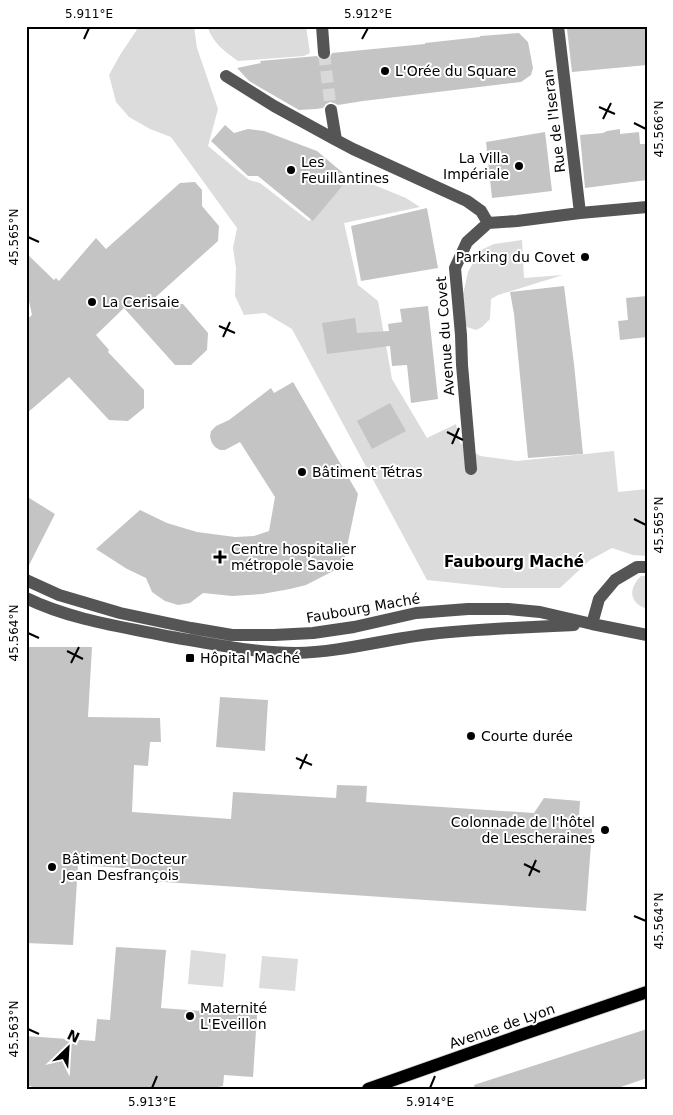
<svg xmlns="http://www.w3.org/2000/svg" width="673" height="1115" viewBox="0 0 673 1115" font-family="'DejaVu Sans',sans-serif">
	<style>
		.green { fill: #dcdcdc }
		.building { fill: #c4c4c4 }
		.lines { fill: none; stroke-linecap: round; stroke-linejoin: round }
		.minor-tunnel { stroke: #d9d9d9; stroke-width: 12; stroke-dasharray: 12 6; stroke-linecap: butt }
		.major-casing { stroke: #dbdbdb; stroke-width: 14 }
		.minor { stroke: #555; stroke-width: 12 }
		.major { stroke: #000; stroke-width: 12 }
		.ticks { fill: none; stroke: #000; stroke-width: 2 }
		.poi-dot { fill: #000; stroke: #fff; stroke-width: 2 }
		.labels { text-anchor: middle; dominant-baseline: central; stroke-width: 4; stroke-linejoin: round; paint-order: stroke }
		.poi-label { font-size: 14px; fill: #000; stroke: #fff; text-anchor: start }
		.street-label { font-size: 14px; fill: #000; stroke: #fff }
		.neighbourhood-label { font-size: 15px; font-weight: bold; fill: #000; stroke: #fff }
		.neatline { fill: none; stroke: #000; stroke-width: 2 }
		.ticks-label { font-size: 12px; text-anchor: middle; fill: #000 }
	</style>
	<rect width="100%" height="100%" fill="#fff"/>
	<path class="green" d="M138,26H194L197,48L218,109L208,146L249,180L260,183L309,221L352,176L406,198L420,207L344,223L358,285L378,301L392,379L427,438L456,424L460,443L480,456L517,461L614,451L618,492L647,489V556L633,555L612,548L590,560L560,588H503L427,580L292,329L265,313L244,315L235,296L236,268L233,248L237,228L171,137L150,129L129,117L116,102L109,75L120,55L136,31Z
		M207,26H306L310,53L304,56L238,61C224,51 213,43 207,26Z
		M522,240L524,278L563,275L498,295L491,299L490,319L482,327L476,330L467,327L465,322L463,294L468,272L474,261L481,250L494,244Z
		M641,576H647V609C629,603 628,589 641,576Z
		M191,950L226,954L223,987L188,984Z
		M262,956L298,959L295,991L259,988Z"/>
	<path class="building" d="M581,26H647V65L572,72L567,29Z
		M519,33L528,42L533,68L531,75L521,82L363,101L338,105L334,103L330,102L326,104L323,108L316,109L299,110L249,81L237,68L261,63L260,61L317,56L320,60L325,61L329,59L332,53L425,44V43L480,37V36Z
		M225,125L234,133L248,129L264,131L317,151L349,178L313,221L258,176H248L211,141Z
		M620,129V134L639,132L640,144H647V180L585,188L580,135L603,133L607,131Z
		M545,132L552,191L492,198L486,142Z
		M195,182L202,190V206L219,226L218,241L149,303L183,304L208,333L207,350L191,365H175L124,308L96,335L109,350L108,352L144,390V408L128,421L109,420L69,377L26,414V320L32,315L29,301L26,297V253L54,280L56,278L59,281L96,238L106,249L180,183Z
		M427,208L438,268L361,281L351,226Z
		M564,286L574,364L583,454L528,458L514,314L510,292Z
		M647,296V337L620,340L618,321L628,320L626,298Z
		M428,306L438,399L411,403L407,365L392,366L390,346L327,354L322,323L355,318L357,333L389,331L388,324L402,322L400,309Z
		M293,382L358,494L343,566L306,585L290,589L262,594L232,596L203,593L190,603L178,605L165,601L152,592L146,578L127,569L96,549L140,510L167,523L197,532L235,537L254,536L269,531L275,497L240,442L225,450H220L215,447L212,443L210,437L211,431L216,426L229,420L271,388L274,393Z
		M390,403L406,431L372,449L357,421Z
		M26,496L55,514L26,571Z
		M26,647H92L88,717L160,718L161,742H150L148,766L134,765L132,812L231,819L233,792L336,798L337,785L367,786L366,802L534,813L544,798L580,801L579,817H593L586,911L150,881L151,870L78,865L73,945L26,943Z
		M220,697L268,700L265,751L216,747Z
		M116,947L166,950L161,1008L257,1015L253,1077L224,1075L223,1086L209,1089H40L26,1085V1036L95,1041L97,1019L110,1020Z
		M647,1029V1078L615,1089H475L474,1085Z"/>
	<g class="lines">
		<path class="minor-tunnel" d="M324,53L331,110"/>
		<g class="major-casing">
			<path id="major" d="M368,1089L518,1036L647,992"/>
		</g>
		<path class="minor" d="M322,26L324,53
			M558,26L580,213
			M226,76L274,106L336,140
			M331,110L336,140L353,149L467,201L481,211L488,223
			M471,469L462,365L461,335L455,268L467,242L488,223L517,221L580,213L647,207
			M26,580L59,595L120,613L191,628L232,635H274L313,633L354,627L416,613L468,609H508L540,612L592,624L647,635
			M26,598C71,620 123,627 172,637C212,644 256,653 296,653C342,652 386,639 431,634C478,629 527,627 574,625
			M592,624L599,599L615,580L637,567H647"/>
		<use href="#major" class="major"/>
	</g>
	<path class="ticks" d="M84,39L89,28M362,39L368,28M599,107L615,114M603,119L611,103M634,123L646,129M28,237L39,242M219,326L235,333M223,337L230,322M447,432L463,440M452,444L459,428M634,519L646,525M28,633L39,638M67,651L83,659M71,663L79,647M296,758L312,765M300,769L307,754M524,864L540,872M529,876L536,860M634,916L646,921M28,1029L39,1034M152,1088L157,1076M430,1088L435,1076"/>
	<g class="poi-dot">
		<circle cx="385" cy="71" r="5"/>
		<circle cx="519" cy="166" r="5"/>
		<circle cx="291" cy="170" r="5"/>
		<circle cx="585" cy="257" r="5"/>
		<circle cx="92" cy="302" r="5"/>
		<circle cx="302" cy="472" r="5"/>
		<path d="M217.5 549.5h5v5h5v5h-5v5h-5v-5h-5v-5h5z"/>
		<rect x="185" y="653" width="10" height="10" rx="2.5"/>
		<circle cx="471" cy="736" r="5"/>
		<circle cx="605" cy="830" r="5"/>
		<circle cx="52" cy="867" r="5"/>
		<circle cx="190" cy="1016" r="5"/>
	</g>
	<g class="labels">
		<g class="poi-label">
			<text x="395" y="71">L'Orée du Square</text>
			<text x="509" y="158" text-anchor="end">La Villa<tspan x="509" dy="16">Impériale</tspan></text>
			<text x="301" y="162">Les<tspan x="301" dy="16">Feuillantines</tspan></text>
			<text x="575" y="257" text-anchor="end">Parking du Covet</text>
			<text x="102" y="302">La Cerisaie</text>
			<text x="312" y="472">Bâtiment Tétras</text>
			<text x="231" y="549">Centre hospitalier<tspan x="231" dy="16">métropole Savoie</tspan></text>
			<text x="200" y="658">Hôpital Maché</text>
			<text x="481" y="736">Courte durée</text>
			<text x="595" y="822" text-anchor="end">Colonnade de l'hôtel<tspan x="595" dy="16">de Lescheraines</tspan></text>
			<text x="62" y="859">Bâtiment Docteur<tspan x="62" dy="16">Jean Desfrançois</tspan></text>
			<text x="200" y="1008">Maternité<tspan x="200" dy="16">L'Eveillon</tspan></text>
		</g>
		<g class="street-label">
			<text transform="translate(554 121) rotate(-97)">Rue de l'Iseran</text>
			<text transform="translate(445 336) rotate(-94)">Avenue du Covet</text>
			<text transform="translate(363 608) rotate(-10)">Faubourg Maché</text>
			<text transform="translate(502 1026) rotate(-19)">Avenue de Lyon</text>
		</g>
		<g class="neighbourhood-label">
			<text x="514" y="562">Faubourg Maché</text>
		</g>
	</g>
	<rect width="673" height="1115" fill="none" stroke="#ffffff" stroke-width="55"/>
	<g transform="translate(68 1048) rotate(25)" stroke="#ffffff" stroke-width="4" paint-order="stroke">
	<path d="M0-4L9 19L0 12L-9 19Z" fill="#000000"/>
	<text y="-8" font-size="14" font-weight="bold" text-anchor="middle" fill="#000000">N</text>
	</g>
	<rect x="28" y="28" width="618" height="1060" class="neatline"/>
	<g class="ticks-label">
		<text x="89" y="18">5.911°E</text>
		<text x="368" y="18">5.912°E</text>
		<text transform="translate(659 129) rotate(-90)" y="4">45.566°N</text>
		<text transform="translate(14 237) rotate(-90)" y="4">45.565°N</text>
		<text transform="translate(659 525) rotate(-90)" y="4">45.565°N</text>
		<text transform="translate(14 633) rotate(-90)" y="4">45.564°N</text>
		<text transform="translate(659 921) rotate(-90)" y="4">45.564°N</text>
		<text transform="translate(14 1029) rotate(-90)" y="4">45.563°N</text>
		<text x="152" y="1106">5.913°E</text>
		<text x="430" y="1106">5.914°E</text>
	</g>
</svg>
